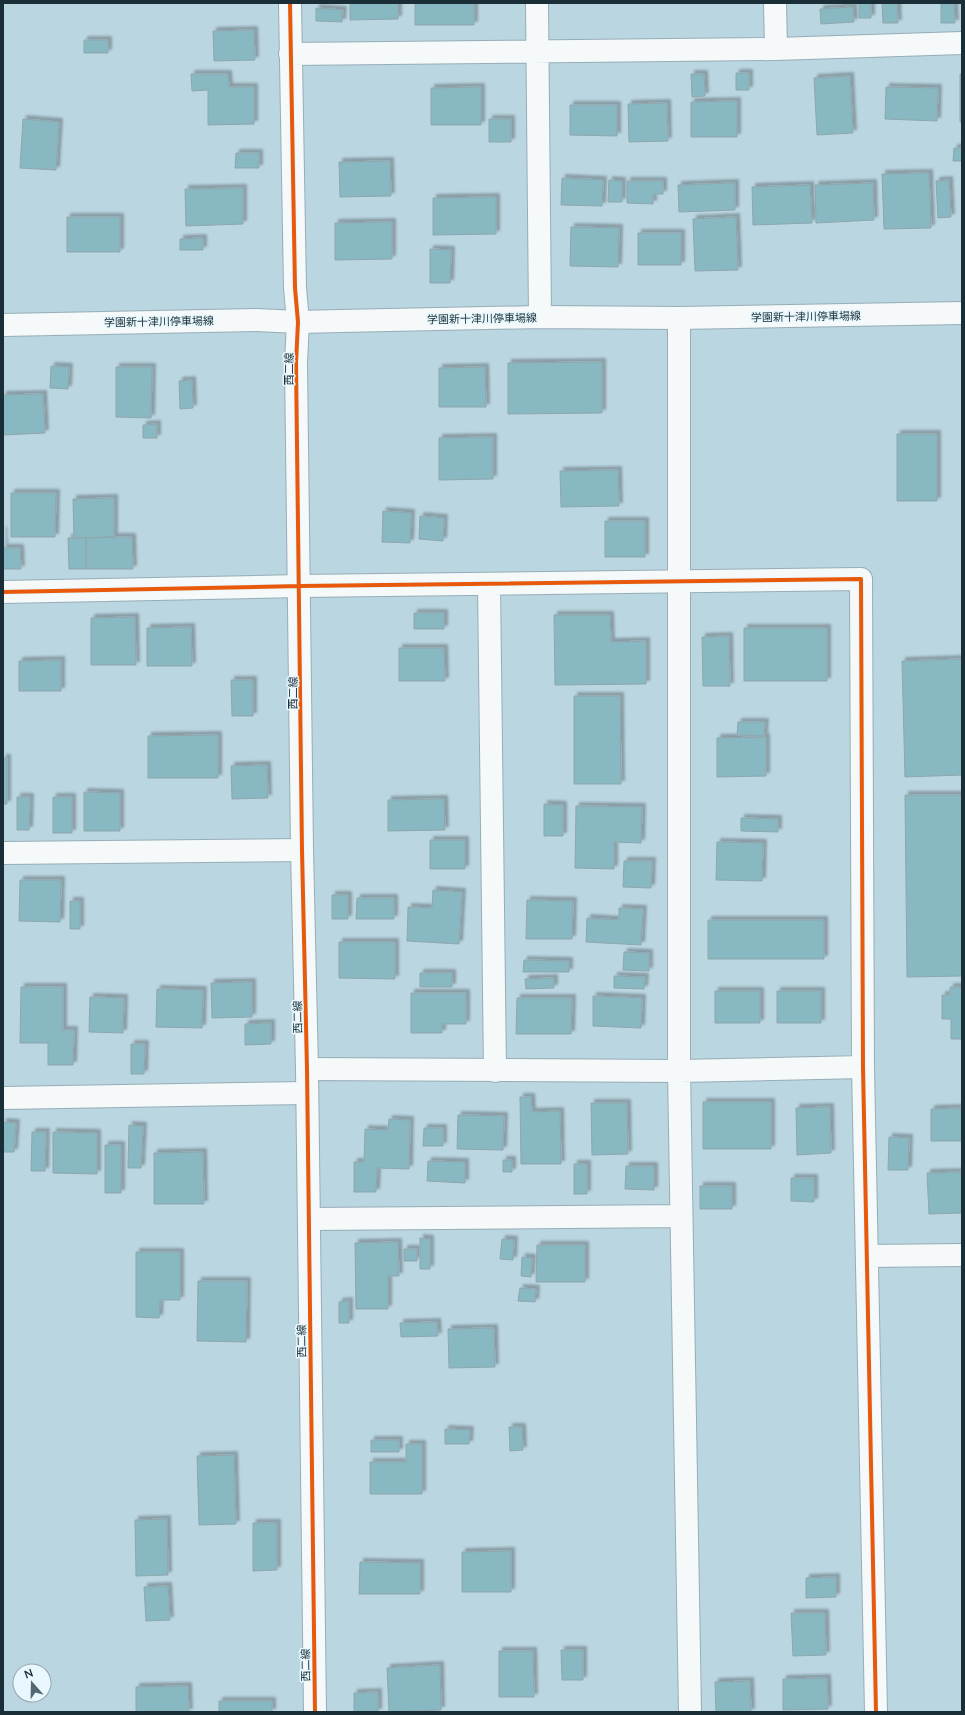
<svg xmlns="http://www.w3.org/2000/svg" width="965" height="1715" viewBox="0 0 965 1715" font-family="Lato,'Noto Sans JP',sans-serif">
	<style>
		.building { fill: #88b8c1; stroke: #8fa6ad; filter: url(#shadow) }
		.lines { fill: none; stroke-linecap: round; stroke-linejoin: round }
		.minor-casing { stroke: #97adb6; stroke-width: 24 }
		.tertiary-casing { stroke: #97adb6; stroke-width: 24 }
		.secondary-casing { stroke: #97adb6; stroke-width: 24 }
		.minor { stroke: #f5f9fa; stroke-width: 22 }
		.tertiary { stroke: #f5f9fa; stroke-width: 22 }
		.secondary { stroke: #f5f9fa; stroke-width: 22 }
		.cycleway-casing { stroke: #e9f8fe; stroke-width: 6 }
		.cycleway { stroke: #e8590c; stroke-width: 4 }
		.labels { text-anchor: middle; dominant-baseline: central; stroke-width: 3; stroke-linejoin: round; paint-order: stroke }
		.street-label { font-size: 11px; fill: #192e36; stroke: #e9f8fe }
	</style>
	<defs>
		<filter id="shadow"><feDropShadow dx="3.5" dy="-3.5" stdDeviation="1" flood-color="#0004"/></filter>
	</defs>
	<rect width="100%" height="100%" fill="#bad6e1"/>
	<path class="building" d="M350,3H398V19L350,20Z
		M415,3H474V25H415Z
		M859,3H871V18H859Z
		M882,3H897L898,23H883Z
		M954,3L955,23H941V4Z
		M853,7L854,22L821,24L820,9Z
		M316,8L343,10L342,22L316,21Z
		M254,30L255,60L214,61L213,31Z
		M84,40H108V53H84Z
		M736,73H749V90H736Z
		M191,74H228L229,87H254V124L208,125V90L192,91Z
		M691,74H704L705,96L692,97Z
		M960,74H962V122H960Z
		M850,76L853,133L817,135L814,78Z
		M481,87V125H431V88Z
		M886,87L938,88L937,121L885,119Z
		M737,101V137H691V102Z
		M667,103L668,141L629,142L628,104Z
		M570,105H617V136L570,135Z
		M23,119L59,122L56,170L20,168Z
		M489,119H511V142H489Z
		M954,148H962V161H953Z
		M236,153H259V168H235Z
		M390,161L391,196L340,197L339,162Z
		M929,173L931,228L884,229L882,174Z
		M562,178L603,180L602,206L561,205Z
		M609,180L622,181V202H608Z
		M949,180L951,217L938,218L936,181Z
		M627,181H663V194H653V204L627,203Z
		M735,183V210L679,212L678,185Z
		M873,183L874,220L816,223L815,185Z
		M810,185L812,223L753,225L752,187Z
		M243,188V224L186,226L185,189Z
		M496,197V234L433,235V198Z
		M67,217H120V252H67Z
		M736,217L738,270L695,271L693,219Z
		M392,222V259L335,260V223Z
		M571,227L619,228L618,267L570,266Z
		M638,233H681V265H638Z
		M203,238V250H180V239Z
		M430,249L451,250L450,283H430Z
		M602,362V413L508,414V363Z
		M51,366L69,367L68,389L50,388Z
		M116,367H152L151,418L116,417Z
		M485,367L486,407H439V368Z
		M192,380L193,408L180,409L179,381Z
		M43,394L45,433L3,435V395Z
		M157,424V438H143V425Z
		M897,434H937V501H897Z
		M493,437V479L439,480V438Z
		M618,470L619,506L561,507L560,471Z
		M11,493H56L55,537H11Z
		M114,498V537L74,538L73,499Z
		M383,511L411,513L410,543L382,542Z
		M420,516L444,518L443,541L419,539Z
		M605,521H645V557H605Z
		M3,530L4,548H20L21,569H3Z
		M114,537H132L133,569H86V538Z
		M68,538H86V569H69Z
		M414,613H444V629H414Z
		M554,615H610L611,642L646,641V684L555,685Z
		M135,617L136,665H91V618Z
		M191,627L192,666H147V628Z
		M744,628H827V681H744Z
		M729,636L730,686H703L702,637Z
		M399,648H444L445,681H399Z
		M962,659V775L905,777L902,661Z
		M61,660V691H19V661Z
		M231,680H253V716H232Z
		M574,696H620L621,784H574Z
		M738,722H765L764,736L737,735Z
		M218,735V778H148V736Z
		M766,737V776L717,777V738Z
		M3,758H7V804H3Z
		M267,765L268,798L232,799L231,766Z
		M84,792L120,793V831H84Z
		M905,795H962V976L907,977Z
		M17,797H30L29,830H17Z
		M53,797H72V833H53Z
		M444,799L445,830L388,831V800Z
		M544,804L563,805V836H544Z
		M576,806L642,807L641,843L614,842V869L575,868Z
		M741,818L778,819V832L741,831Z
		M430,840H465V869H430Z
		M717,842L763,843L762,881L716,880Z
		M624,861H652L651,888L623,887Z
		M20,880H61L60,922L19,921Z
		M433,890L462,892L459,944L407,941L408,907L432,908Z
		M332,895H348V919H332Z
		M357,898H394V919H356Z
		M527,900L573,901L572,939H526Z
		M70,901H80V929H70Z
		M619,908L643,909L641,945L586,942L587,918L619,920Z
		M708,920H824V959H708Z
		M339,942H395V979L339,978Z
		M624,952L649,953V971L623,970Z
		M524,960L569,961V972H523Z
		M420,973H452V987H420Z
		M614,976L645,977L644,989L614,988Z
		M554,978V988L526,989L525,979Z
		M252,982V1017L212,1018L211,983Z
		M21,987H63V1030H74L73,1065H48V1043H20Z
		M950,987H962V1039H951V1019H942V995H950Z
		M157,989L203,990L202,1028L156,1027Z
		M715,991H760V1023H715Z
		M777,991H821V1023H777Z
		M411,993H466V1024H442V1033H411Z
		M593,996L642,998L641,1028L593,1026Z
		M90,997L124,998L123,1033L89,1032Z
		M517,998H572L571,1034H516Z
		M271,1023V1044L245,1045V1024Z
		M131,1044H145L144,1074H131Z
		M520,1097H531L532,1112L560,1111L561,1164H521Z
		M703,1102H771V1149H703Z
		M591,1103H627L628,1154L592,1155Z
		M830,1107L831,1153L797,1155L796,1108Z
		M962,1108V1141H931V1109Z
		M458,1115L504,1116L503,1150L457,1149Z
		M389,1119L410,1120L409,1169L377,1168L376,1192H354V1162H364L365,1129L388,1130Z
		M3,1122L16,1123L14,1152H3Z
		M129,1125L143,1126L141,1168H128Z
		M424,1128H443V1146H423Z
		M32,1132H46L45,1171H31Z
		M53,1132L97,1133V1174L53,1173Z
		M889,1137L909,1138L908,1170H888Z
		M105,1145H121V1193H105Z
		M203,1152L204,1204H154V1153Z
		M503,1160H512V1172H503Z
		M428,1161L465,1162V1183L427,1181Z
		M574,1164H587V1194H574Z
		M626,1166H654V1190L625,1189Z
		M962,1172V1213L929,1214L927,1173Z
		M791,1178H814V1202L791,1201Z
		M700,1186H732V1209H700Z
		M420,1238L430,1239V1269H420Z
		M502,1239L514,1240L513,1260L500,1259Z
		M398,1242L399,1276H388V1309H356L355,1243Z
		M537,1245H585V1282H536Z
		M404,1249H417V1261H404Z
		M136,1252H180V1300H160L159,1318L136,1317Z
		M522,1257L532,1258L531,1277L521,1276Z
		M198,1281H247L246,1342L197,1341Z
		M520,1288L536,1289L535,1302L518,1301Z
		M349,1301V1323H339V1302Z
		M437,1322L438,1336L401,1337L400,1323Z
		M494,1328L495,1367L449,1368L448,1329Z
		M509,1427H522L523,1450L510,1451Z
		M445,1429L470,1430L469,1444H445Z
		M371,1440H399V1452H371Z
		M406,1444H422V1494H370V1462H406Z
		M234,1455L236,1524L199,1525L197,1456Z
		M167,1519L168,1575L136,1576L135,1520Z
		M253,1523H277V1570L253,1571Z
		M511,1551V1592H462V1552Z
		M360,1562L420,1563V1594H359Z
		M836,1577V1597L806,1598V1578Z
		M168,1586L170,1620L146,1621L144,1587Z
		M791,1613H825L826,1655L793,1656Z
		M561,1650H583V1680H562Z
		M499,1651H533L534,1697H499Z
		M440,1665L441,1710L389,1712L387,1668Z
		M827,1678L828,1709L783,1710V1679Z
		M750,1681L751,1712H716L715,1682Z
		M188,1686L189,1712H136V1687Z
		M378,1692V1712H354V1693Z
		M219,1701H272V1712H219Z"/>
	<g class="lines">
		<g class="minor-casing">
			<path id="minor" d="M290,3L295,288L298,322
				M537,3L540,317
				M775,3L776,49
				M290,54L776,49L962,43
				M679,318V1071L690,1712
				M489,584L495,1071
				M3,592L300,586L861,579L863,1067L876,1712
				M3,853L302,850
				M307,1069L679,1071L863,1067
				M3,1098L307,1093
				M309,1219L681,1216
				M867,1256L962,1255"/>
		</g>
		<g class="tertiary-casing">
			<path id="tertiary" d="M298,322L296,363L302,850L307,1069L315,1712"/>
		</g>
		<g class="secondary-casing">
			<path id="secondary" d="M3,325L256,320L298,322L341,321L540,317L679,318L962,313"/>
		</g>
		<use href="#minor" class="minor"/>
		<use href="#tertiary" class="tertiary"/>
		<use href="#secondary" class="secondary"/>
		<g class="cycleway-casing">
			<path id="cycleway" d="M290,3L295,288L298,322L296,363L302,850L307,1069L315,1712
				M3,592L300,586L861,579L863,1067L876,1712"/>
		</g>
		<use href="#cycleway" class="cycleway"/>
	</g>
	<g class="labels">
		<g class="street-label">
			<text transform="translate(806 316) rotate(-1)">学園新十津川停車場線</text>
			<text transform="translate(482 318) rotate(-1)">学園新十津川停車場線</text>
			<text transform="translate(159 321) rotate(-1)">学園新十津川停車場線</text>
			<text transform="translate(288 369) rotate(-90)">西二線</text>
			<text transform="translate(292 693) rotate(-90)">西二線</text>
			<text transform="translate(297 1017) rotate(-91)">西二線</text>
			<text transform="translate(301 1341) rotate(-91)">西二線</text>
			<text transform="translate(305 1665) rotate(-91)">西二線</text>
		</g>
	</g>
	<rect width="965" height="1715" fill="none" stroke="#192e36" stroke-width="8"/>
	<g transform="translate(32 1683) rotate(340)"><circle r="19" fill="#e9f8fe" stroke="#96a7ae"/>
	<path d="M0-3L7 15L0 10L-7 15Z" fill="#516972"/>
	<text y="-6" font-size="11" font-weight="bold" text-anchor="middle" fill="#192e36">N</text>
	</g>
</svg>
